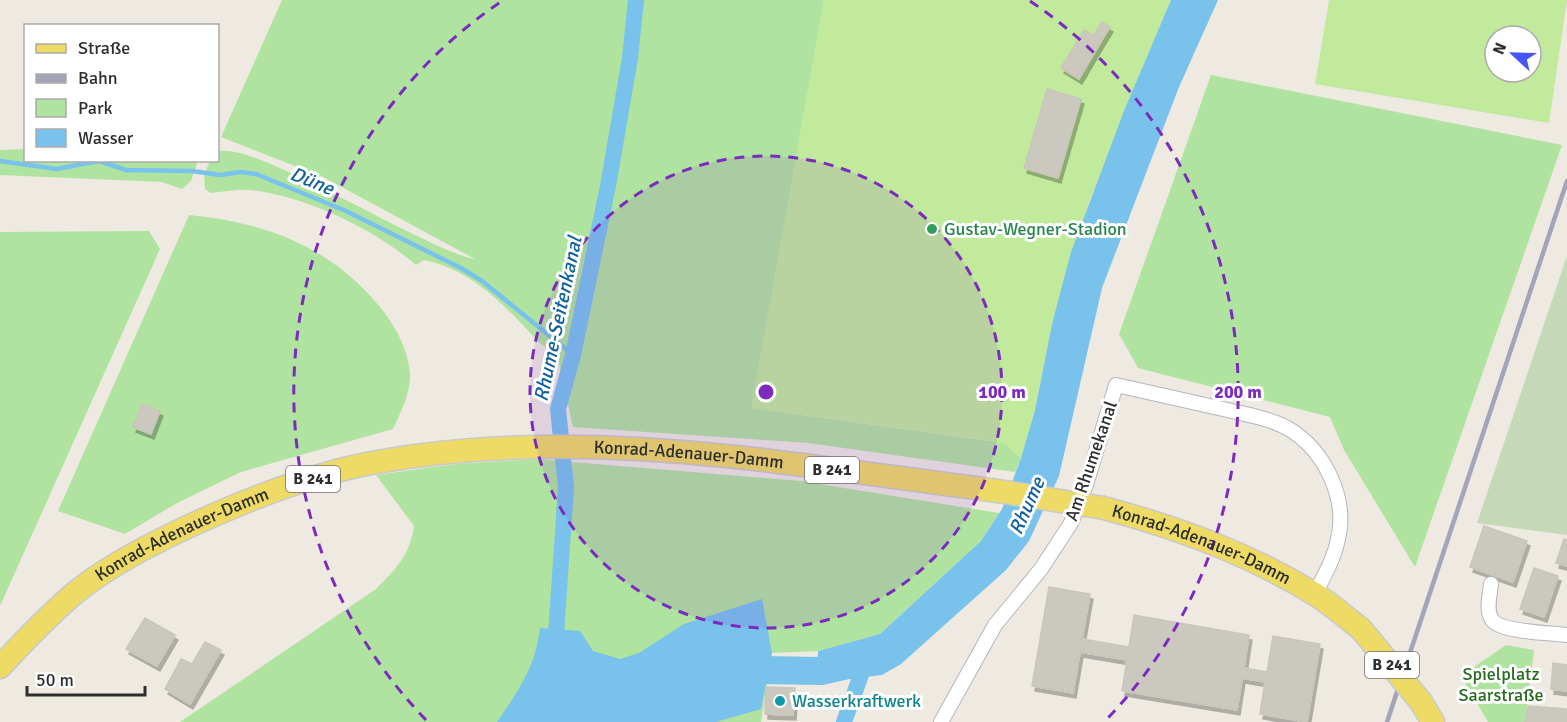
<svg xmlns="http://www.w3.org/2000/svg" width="1567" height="722" viewBox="0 0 1567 722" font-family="Signika,sans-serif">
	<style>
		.green { fill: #b0e39f }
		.cemetery { fill: #c5d8b8 }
		.pitch { fill: #c1ea9c; fill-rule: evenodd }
		.water { fill: #78c2ec }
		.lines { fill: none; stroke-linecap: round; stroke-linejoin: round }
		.stream { stroke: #78c2ec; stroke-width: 4.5 }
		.canal { stroke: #78c2ec; stroke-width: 16 }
		.river { stroke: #78c2ec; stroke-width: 28 }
		.building { fill: #cac8bf; stroke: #cac6ba; stroke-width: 1.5; filter: url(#shadow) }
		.street-casing { stroke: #b4b5c0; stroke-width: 16 }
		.primary-casing { stroke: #c9c9c9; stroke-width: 25 }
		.street { stroke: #fff; stroke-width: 14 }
		.primary { stroke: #eedb66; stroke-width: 22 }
		.rail { stroke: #a3a4b7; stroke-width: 4.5 }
		.primary-bridge-casing { stroke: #c9c9c9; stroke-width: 25; stroke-linecap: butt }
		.primary-bridge { stroke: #eedb66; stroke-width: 22 }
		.ring { fill: none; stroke: #7b2cbf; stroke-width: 3; stroke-dasharray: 10 8 }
		.leisure-dot { fill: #2e9e5b; stroke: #fff; stroke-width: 2 }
		.culture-dot { fill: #0f9aa8; stroke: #fff; stroke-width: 2 }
		.labels { text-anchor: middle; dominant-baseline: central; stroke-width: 6; stroke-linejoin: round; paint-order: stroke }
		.shield { fill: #fff; stroke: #6d6d6d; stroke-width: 1.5 }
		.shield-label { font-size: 16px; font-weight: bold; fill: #2e2e2e }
		.leisure-label { font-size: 18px; fill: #27864d; stroke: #fff; text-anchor: start }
		.street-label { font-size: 18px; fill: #2e2e2e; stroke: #fff }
		.park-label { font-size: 18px; fill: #266b1d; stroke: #fff }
		.culture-label { font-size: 18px; fill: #0d838f; stroke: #fff; text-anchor: start }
		.water-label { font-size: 20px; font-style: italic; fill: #11609e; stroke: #fff }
		.centre { fill: #7b2cbf; stroke: #fff; stroke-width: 3 }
		.ring-label { font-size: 18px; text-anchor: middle; font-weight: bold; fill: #7b2cbf; stroke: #fff; stroke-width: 6; stroke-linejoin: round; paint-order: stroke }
	</style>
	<defs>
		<filter id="shadow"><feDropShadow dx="3" dy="5" stdDeviation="0" flood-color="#0004"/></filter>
	</defs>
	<rect width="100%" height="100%" fill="#eeeae1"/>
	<path class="green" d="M282,0H824L752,408L1004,443L1021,458L1015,472L808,443L573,427L557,354C544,350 530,332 519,321C492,293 463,268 424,260L416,265C376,230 302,194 248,190C236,189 223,192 211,193L205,189L204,175L210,161L218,160V152C250,138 427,251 475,259L323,177L221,137Z
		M1211,75L1562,145L1415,567L1344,450L1330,417L1138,368L1119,334Z
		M25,149L26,160H194L197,164L191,181L182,189L162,182L0,175V150Z
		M189,215C265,222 331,247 380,307C395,325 408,349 410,373C411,392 401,412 393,429L241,472L177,503L125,534L58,511Z
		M149,231L160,249L0,606V232Z
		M536,459L801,481L999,513L981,541L880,634L818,651L772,653L761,722H180L376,589C396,569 410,555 414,526L376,475L455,464Z
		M1506,645L1534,650L1525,722H1488L1461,676Z"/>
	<path class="cemetery" d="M1567,256V535L1477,523Z"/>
	<path class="pitch" d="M824,0H1171L1088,205L1052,324L1035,410L1021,458L1004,443L751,408Z
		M1329,0H1567L1549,123L1315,84ZM1495,36H1531V72H1495Z"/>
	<path class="water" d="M1171,0H1218L1179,87L1102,288L1059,476L1029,541L1006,570L901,664L882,675L817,683L818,651L880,634L981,541L1002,509L1021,458L1035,410L1052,324L1071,252L1124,111Z
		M762,599L772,653L761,709L716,722H497C519,690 535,668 540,628L580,631L593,651L620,659L639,653L684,624Z"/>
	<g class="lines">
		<path class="stream" d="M0,161L57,169L99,161L126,170L192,171L220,175L241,172L256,174L346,211L461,268L482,281L573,355"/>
		<path class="canal" d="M555,650L566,487L558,409L573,355L608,186L630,58L636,0
			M844,722L866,661"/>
		<path class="river" d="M730,674L754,670L821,671L856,663"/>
	</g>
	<path class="building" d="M1102,22L1110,27L1102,40L1094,35Z
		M1084,30L1102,40L1079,79L1061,68Z
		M1047,89L1081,99L1058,178L1024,168Z
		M142,404L160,411L151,434L133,427Z
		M1484,526L1527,541L1513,582L1470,567Z
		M1564,539L1567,540V566L1556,563Z
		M1534,568L1558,576L1544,617L1520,609Z
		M1049,587L1090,594L1082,639L1129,647L1134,615L1249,635L1244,668L1267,672L1273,636L1320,644L1307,722L1260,714L1265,682L1242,678L1237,710L1122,691L1127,660L1080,652L1073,693L1032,686Z
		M145,618L175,635L157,666L126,649Z
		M205,642L221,650L190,704L165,689L181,659L192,664Z
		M1553,663L1567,665V691L1551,689Z
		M766,687L795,688L793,715L765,714Z
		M1528,706L1567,709V722H1525Z"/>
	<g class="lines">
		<g class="street-casing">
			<path id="street" d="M1491,584C1490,595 1485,612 1493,621C1503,632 1551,633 1567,635
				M941,722L995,625L1041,569L1071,523L1086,485L1116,385C1152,393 1188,401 1223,409C1244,414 1270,418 1289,429C1324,450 1348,498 1338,539C1334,559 1324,576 1315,594"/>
		</g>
		<g class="primary-casing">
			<g id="primary">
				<path id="s1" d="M1104,508C1178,528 1247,553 1313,593C1330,603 1345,617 1361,629"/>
				<path id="s2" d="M0,667C24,641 49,615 76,592C111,564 155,542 196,523C253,497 315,473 377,462C583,424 793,465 998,491"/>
				<path d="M1421,702L1433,722"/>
			</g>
		</g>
		<use href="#street" class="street"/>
		<use href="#primary" class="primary"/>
		<path class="rail" d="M1387,722L1567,181"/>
		<g class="primary-bridge-casing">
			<path id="primary-bridge" d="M998,491L1104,508
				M1361,629L1421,702"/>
		</g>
		<use href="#primary-bridge" class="primary-bridge"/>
	</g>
	<circle cx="766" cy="392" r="236" fill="#7b2cbf" fill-opacity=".12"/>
	<g class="ring">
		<circle cx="766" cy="392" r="236"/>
		<path d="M426 720A472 472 0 0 1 502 1M1030 1A472 472 0 0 1 1106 720"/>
	</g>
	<circle class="leisure-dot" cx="932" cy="229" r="6"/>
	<circle class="culture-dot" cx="780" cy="701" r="6"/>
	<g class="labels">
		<g class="shield">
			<rect x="805" y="457" width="54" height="26" rx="4.5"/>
			<rect x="286" y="466" width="54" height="26" rx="4.5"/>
			<rect x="1365" y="652" width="54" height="26" rx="4.5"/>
		</g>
		<g class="shield-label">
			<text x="832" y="470">B 241</text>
			<text x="313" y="479">B 241</text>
			<text x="1392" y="665">B 241</text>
		</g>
		<g class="leisure-label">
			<text x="944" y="229">Gustav-Wegner-Stadion</text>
		</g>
		<g class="street-label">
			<text stroke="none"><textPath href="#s2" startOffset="750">Konrad-Adenauer-Damm</textPath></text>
			<text transform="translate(1091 461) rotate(-71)">Am Rhumekanal</text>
			<text stroke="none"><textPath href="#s2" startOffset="228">Konrad-Adenauer-Damm</textPath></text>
			<text stroke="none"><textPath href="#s1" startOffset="104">Konrad-Adenauer-Damm</textPath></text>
		</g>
		<g class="park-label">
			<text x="1501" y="674">Spielplatz<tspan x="1501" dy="21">Saarstraße</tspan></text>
		</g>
		<g class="culture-label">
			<text x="792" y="701">Wasserkraftwerk</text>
		</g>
		<g class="water-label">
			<text transform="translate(312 181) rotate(22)">Düne</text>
			<text transform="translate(558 319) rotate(-78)">Rhume-Seitenkanal</text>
			<text transform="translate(1027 506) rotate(-66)">Rhume</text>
		</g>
	</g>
	<circle cx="766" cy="392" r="9" class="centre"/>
	<g class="ring-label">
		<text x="1002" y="398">100 m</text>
		<text x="1238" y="398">200 m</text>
	</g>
	<rect x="24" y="24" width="195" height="138" fill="#ffffff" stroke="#ababab" stroke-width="1.5"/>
	<rect x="36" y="44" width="30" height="9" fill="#eedb66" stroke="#ababab" stroke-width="1.5"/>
	<text x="78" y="54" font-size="18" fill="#2e2e2e">Straße</text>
	<rect x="36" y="74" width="30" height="9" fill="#a3a4b7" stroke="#ababab" stroke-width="1.5"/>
	<text x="78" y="84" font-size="18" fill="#2e2e2e">Bahn</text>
	<rect x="36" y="99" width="30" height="18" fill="#b0e39f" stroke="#ababab" stroke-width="1.5"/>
	<text x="78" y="114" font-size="18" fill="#2e2e2e">Park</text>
	<rect x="36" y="129" width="30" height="18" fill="#78c2ec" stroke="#ababab" stroke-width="1.5"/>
	<text x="78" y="144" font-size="18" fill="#2e2e2e">Wasser</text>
	<g transform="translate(1513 54) rotate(292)"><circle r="28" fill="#ffffff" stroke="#ababab" stroke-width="1.5"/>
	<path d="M0-4.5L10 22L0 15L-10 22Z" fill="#4656f6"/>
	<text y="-9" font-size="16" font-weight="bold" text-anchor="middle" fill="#2e2e2e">N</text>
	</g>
	<path d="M27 686v9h118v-9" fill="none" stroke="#2e2e2e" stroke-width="3"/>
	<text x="36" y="686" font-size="18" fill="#2e2e2e" stroke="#ffffff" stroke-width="4.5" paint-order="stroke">50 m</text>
</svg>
